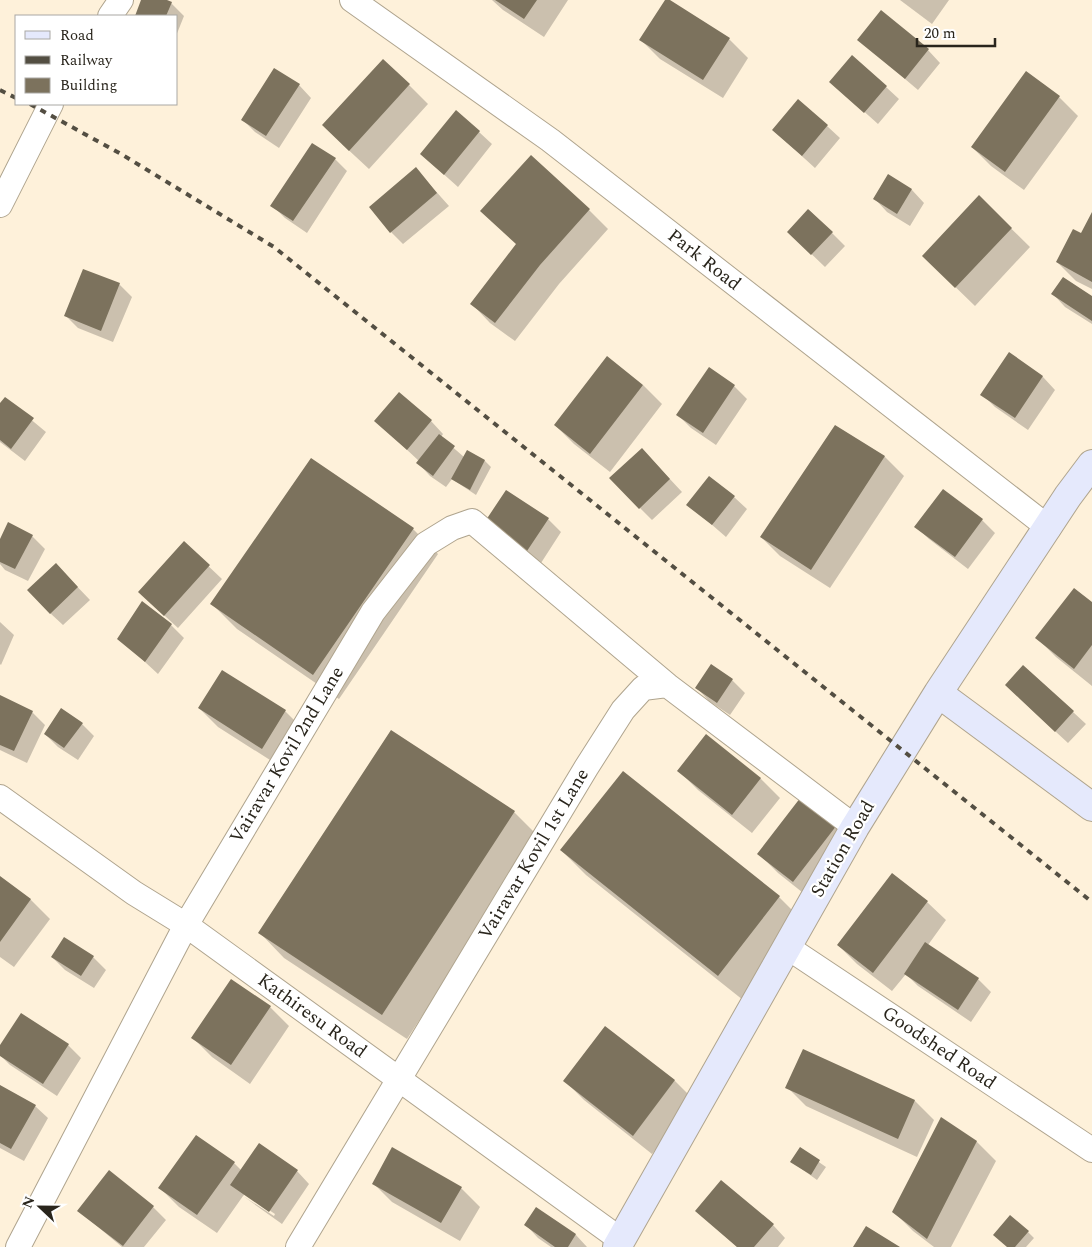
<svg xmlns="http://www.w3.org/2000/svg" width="1092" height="1247" viewBox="0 0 1092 1247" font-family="Spectral,serif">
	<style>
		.shadow { fill: #0003; fill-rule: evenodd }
		.building { fill: #7c725d }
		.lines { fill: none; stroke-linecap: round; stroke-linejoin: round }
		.street-casing { stroke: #afa48e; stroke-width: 26 }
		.secondary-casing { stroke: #afa48e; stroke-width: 30 }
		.street { stroke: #fff; stroke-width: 24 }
		.secondary { stroke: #e5e9fc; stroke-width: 28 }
		.rail { stroke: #534e42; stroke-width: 4; stroke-dasharray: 6 6; stroke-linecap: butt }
		.labels { text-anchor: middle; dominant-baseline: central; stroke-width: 4.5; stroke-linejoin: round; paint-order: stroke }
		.street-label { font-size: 19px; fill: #29251c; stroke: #fff }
	</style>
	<rect width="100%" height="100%" fill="#fef1da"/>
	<path class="shadow" d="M142,0H164L171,3L184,16L176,36V16H136Z
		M492,0H568L544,37L503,10Z
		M666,0L729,39L748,58L723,98L660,59L641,40Z
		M900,0H949L932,24Z
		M859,40L928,50L940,63L918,90Z
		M831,82L886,87L899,99L878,124Z
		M299,85L311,98L279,148L255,132L242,119Z
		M409,85L428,104L369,169L342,144Z
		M1059,97L1078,116L1024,190L991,166L972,147Z
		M827,126L840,138L815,168L773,130Z
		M479,132L492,144L458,187L421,154Z
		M335,159L347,171L307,233L285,218L272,205Z
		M416,169L449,206L403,244L391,232Z
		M888,176L912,190L924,203L910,226L887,212L875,199Z
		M979,197L1030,247L975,306L943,275Z
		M589,210L608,229L559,284L515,341L490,323L472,304L517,244Z
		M809,210L845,246L825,267L801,244Z
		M1092,215V289L1076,281L1057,262L1081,235Z
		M119,284L132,297L113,342L78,328L66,316Z
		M1053,294L1092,297V324L1065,307Z
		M1010,354L1043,377L1055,390L1028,430L995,407L982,394Z
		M643,385L662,404L610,472L574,444L555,425Z
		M734,386L747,399L716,445L691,428L678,415Z
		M5,398L46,432L25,461L0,442V406Z
		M376,421H431L443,434L441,437L464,457L485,461L491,467L476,495L452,479L446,487L430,476L418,463L419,461Z
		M835,426L885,457L904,476L830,588L780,556L761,537Z
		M311,459L413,529L438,554L339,699L237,629L212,604Z
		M654,462L682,492L652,520L640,508Z
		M734,497L747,509L726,537L688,504Z
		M548,519L561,532L541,563L499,535Z
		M982,520L995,533L968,569L929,539L916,527Z
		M32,536L45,549L28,581L5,570L0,564V542Z
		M184,543L222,579L178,628L152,604Z
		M69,578L90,600L63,625L50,613Z
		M1092,603V686L1056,657L1037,638Z
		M0,622L14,635L1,665L0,664Z
		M171,625L184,638L158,674L119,638Z
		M711,666L732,680L745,693L730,715L709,701L697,688Z
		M0,697L32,712L45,725L27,763L0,750Z
		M1019,698L1073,712L1086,724L1068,743Z
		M199,708L285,711L304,730L281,767L218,727Z
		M82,724L94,736L78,760L58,747L45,734Z
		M391,731L514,812L539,837L407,1039L284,958L260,933Z
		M707,736L761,779L780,798L752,833L698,790L679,771Z
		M804,795L858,841L812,900L778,873L759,854Z
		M561,850L779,897L804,922L743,1000L586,875Z
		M0,877L31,900L50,919L14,967L0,957Z
		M927,902L946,920L928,945L978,979L991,992L971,1022L918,986L906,974L892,991L857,964L838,945Z
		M52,957H93L106,970L94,988L65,970Z
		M231,981L270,1007L289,1026L250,1084L212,1057L193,1038Z
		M22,1015L68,1045L81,1058L57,1096L10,1065L0,1055V1048Z
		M606,1028L675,1081L694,1100L652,1154L584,1100L565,1081Z
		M0,1086L35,1106L48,1118L24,1161L0,1148Z
		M787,1087L915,1101L934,1120L917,1157L806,1106Z
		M941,1119L977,1142L996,1161L951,1247H934L913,1231L894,1212Z
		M800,1149L826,1167L817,1180L792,1162Z
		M234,1163L242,1171H297L309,1184L282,1224L243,1196L217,1233L179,1207L160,1188ZM245,1194L275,1214L274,1216L243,1196Z
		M373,1183L461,1188L480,1207L460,1241L392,1202Z
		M153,1207L166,1220L144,1247H122L79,1211Z
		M537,1209L576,1235L587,1247H551L538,1238L526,1225Z
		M697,1211L773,1225L785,1238L778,1247H737Z
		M1028,1232L1034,1238L1026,1247H1008Z"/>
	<path class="building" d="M141,0H167L172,2L166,16H135Z
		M495,0H537L524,19Z
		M665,0H670L730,38L703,80L639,40Z
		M881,10L929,49L905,79L857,40Z
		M852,55L887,86L864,113L829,82Z
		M383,59L410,84L349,151L322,125Z
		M274,68L300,84L266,136L241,120Z
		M1026,71L1060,96L1005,172L971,147Z
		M798,99L828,125L802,156L772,130Z
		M456,110L480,131L444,175L420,154Z
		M312,143L336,158L293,221L270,206Z
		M531,155L590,209L540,265L495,323L470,304L516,244L480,211Z
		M416,167L437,193L390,233L369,207Z
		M888,174L912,189L897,214L873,199Z
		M979,195L1012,228L955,288L922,256Z
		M808,209L833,232L811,255L787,232Z
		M1092,212V282L1056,262L1073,229L1081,233Z
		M83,269L120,283L101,331L64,316Z
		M1063,277L1092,296V321L1051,294Z
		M1009,352L1043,376L1015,418L980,395Z
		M607,356L643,385L590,454L554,425Z
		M709,367L735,385L703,433L676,415Z
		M399,392L432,420L407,450L374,421Z
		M5,397L34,418L11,449L0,440V403Z
		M835,425L885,456L811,570L760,537Z
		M439,434L455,446L433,476L416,463Z
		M642,448L670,479L639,509L609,478Z
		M467,450L485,460L470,490L451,479Z
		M311,458L414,528L313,675L210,604Z
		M709,476L735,496L712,525L686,505Z
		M943,489L983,519L955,557L914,527Z
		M506,490L549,518L527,551L484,523Z
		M8,522L33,535L15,569L0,562V539Z
		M184,541L210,565L164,616L138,592Z
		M56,563L78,587L50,614L27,590Z
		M1074,588L1092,602V645L1074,669L1035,638Z
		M142,601L172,624L145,662L117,639Z
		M711,664L733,679L717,703L695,688Z
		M1023,665L1074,711L1055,732L1005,685Z
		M222,670L286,710L262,749L198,708Z
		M0,695L33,711L14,751L0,745Z
		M61,708L83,723L64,748L44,734Z
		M391,730L515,811L382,1015L258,933Z
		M706,734L761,778L732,815L677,771Z
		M623,771L780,896L718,976L560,850Z
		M804,793L840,821L793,882L757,854Z
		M892,873L928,901L873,973L837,945Z
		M0,876L31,899L0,942Z
		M64,937L94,956L81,976L51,957Z
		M925,942L979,978L958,1010L904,974Z
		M231,979L271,1006L231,1065L191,1038Z
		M21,1013L69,1044L43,1084L0,1056V1045Z
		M605,1026L675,1080L633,1136L563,1081Z
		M803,1049L915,1100L898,1139L785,1088Z
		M0,1085L36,1105L11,1149L0,1143Z
		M941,1117L977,1141L927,1239L892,1212Z
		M196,1135L235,1162L197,1215L158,1188Z
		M259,1143L298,1170L269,1212L230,1185Z
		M392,1147L462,1187L441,1223L372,1184Z
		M800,1147L820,1160L811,1175L790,1162Z
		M109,1170L154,1206L123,1246L77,1211Z
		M721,1180L774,1224L754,1247H737L695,1211Z
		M536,1207L576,1234L568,1247H555L524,1225Z
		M1010,1215L1029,1231L1015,1247H1007L993,1235Z
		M866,1226L900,1247H853Z"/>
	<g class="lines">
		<g class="street-casing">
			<path id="street" d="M352,0L550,140L1049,528
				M110,16L121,0
				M0,205L51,104
				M0,797L134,893L186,925L621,1240
				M787,947L1092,1150
				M18,1247L186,925L373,612L426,544L452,528L472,521L667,685
				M298,1247L586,768L623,710L643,688L667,685L855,827"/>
		</g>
		<g class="secondary-casing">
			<path id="secondary" d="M938,693L1092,807
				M617,1247L855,827L938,693L1068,496L1092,464"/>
		</g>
		<use href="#street" class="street"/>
		<use href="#secondary" class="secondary"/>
		<path class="rail" d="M0,90L16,98
			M30,104L121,154L274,247L1092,902"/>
	</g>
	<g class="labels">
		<g class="street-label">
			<text transform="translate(704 260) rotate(38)">Park Road</text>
			<text transform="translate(287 755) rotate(-59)">Vairavar Kovil 2nd Lane</text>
			<text transform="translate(843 849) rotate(-60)">Station Road</text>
			<text transform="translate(534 854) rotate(-59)">Vairavar Kovil 1st Lane</text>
			<text transform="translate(312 1016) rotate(36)">Kathiresu Road</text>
			<text transform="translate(939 1048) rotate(34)">Goodshed Road</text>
		</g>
	</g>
	<rect x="15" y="15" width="162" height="90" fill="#ffffff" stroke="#a9a8a4"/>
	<rect x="25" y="31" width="25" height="8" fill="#e5e9fc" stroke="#a9a8a4"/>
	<text x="60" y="40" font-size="15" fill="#29251c">Road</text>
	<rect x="25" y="56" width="25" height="8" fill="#534e42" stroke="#a9a8a4"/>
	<text x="60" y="65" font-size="15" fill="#29251c">Railway</text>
	<rect x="25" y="78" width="25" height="15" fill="#7c725d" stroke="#a9a8a4"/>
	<text x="60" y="90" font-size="15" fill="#29251c">Building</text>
	<g transform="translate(40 1207) rotate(292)" stroke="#ffffff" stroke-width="4" paint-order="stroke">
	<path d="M0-4L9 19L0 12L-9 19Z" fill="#29251c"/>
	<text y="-8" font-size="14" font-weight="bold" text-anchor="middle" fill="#29251c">N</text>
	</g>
	<path d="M917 38v8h78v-8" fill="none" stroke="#29251c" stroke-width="2.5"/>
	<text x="924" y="38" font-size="15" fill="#29251c" stroke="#ffffff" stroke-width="4" paint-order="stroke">20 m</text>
</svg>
